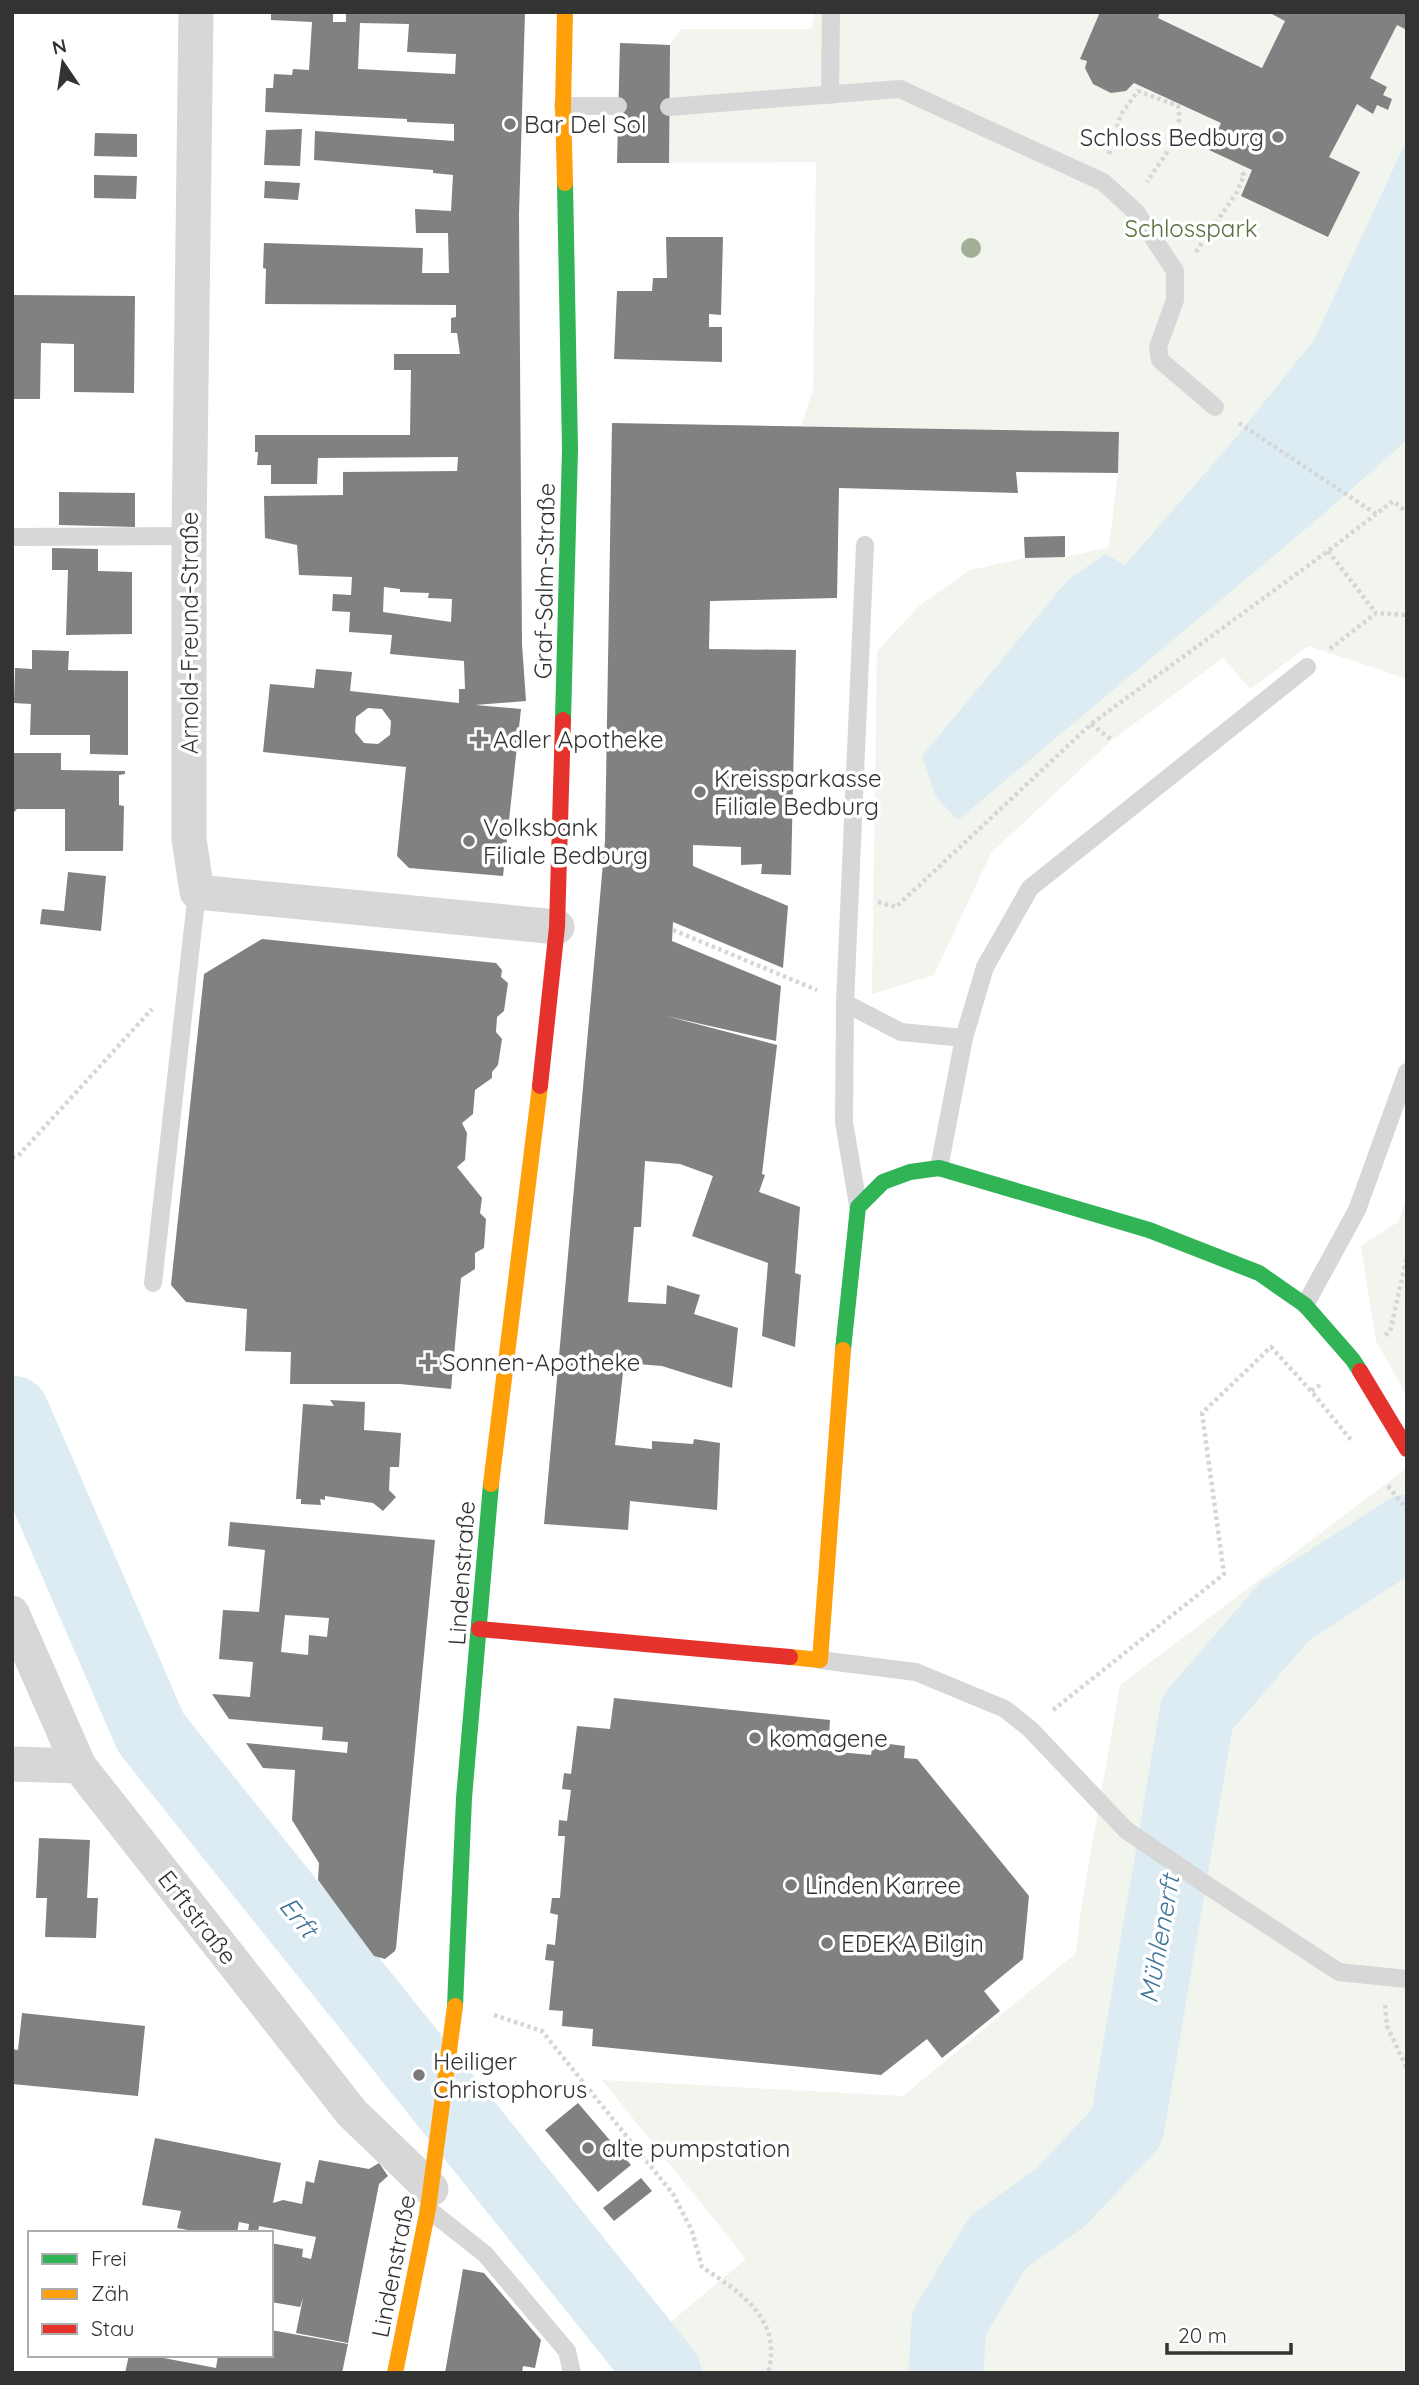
<svg xmlns="http://www.w3.org/2000/svg" width="1419" height="2385" viewBox="0 0 1419 2385" font-family="Quicksand,sans-serif">
	<style>
		.green { fill: #f1f5ed }
		.water { fill: #ddebf3 }
		.lines { fill: none; stroke-linecap: round; stroke-linejoin: round }
		.river { stroke: #ddebf3; stroke-width: 75 }
		.building { fill: #818181; fill-rule: evenodd }
		.path { stroke: #d6d6d6; stroke-width: 4.5; stroke-dasharray: 3.5 3.5; stroke-linecap: butt }
		.lane { stroke: #d7d7d7; stroke-width: 18 }
		.street { stroke: #d7d7d7; stroke-width: 35 }
		.fast { stroke: #30b455; stroke-width: 16 }
		.slow { stroke: #ff9f0a; stroke-width: 16 }
		.jam { stroke: #e5322d; stroke-width: 16 }
		.tree { fill: #a2b095 }
		.poi-dot { fill: #7a7a7a; stroke: #fff; stroke-width: 2.5 }
		.labels { text-anchor: middle; dominant-baseline: central; stroke-width: 7; stroke-linejoin: round; paint-order: stroke }
		.poi-label { font-size: 24px; fill: #333; stroke: #fff; text-anchor: start }
		.park-label { font-size: 24px; fill: #56703f; stroke: #fff }
		.street-label { font-size: 24px; fill: #333; stroke: #fff }
		.water-label { font-size: 26px; font-style: italic; fill: #3f7597; stroke: #fff }
	</style>
	<rect width="100%" height="100%" fill="#fff"/>
	<path class="green" d="M815,12H1407V679L1309,646L1250,689L1223,658L1112,740L991,853L934,975L872,994L877,651L919,606L970,570L1025,558L1065,557L1109,547L1118,473L1119,432L801,426L813,390L816,162L617,163L620,43L670,45L681,29H811Z
		M1407,1198V1396L1376,1341L1361,1246L1398,1222Z
		M1407,1468V2373H691L668,2324L746,2259L602,2080L903,2096L1076,1953L1081,1909L1120,1685Z"/>
	<path class="water" d="M1407,139V440L1321,516L958,820L936,797L922,756L1067,581L1105,554L1125,565L1234,440L1314,340Z"/>
	<g class="lines">
		<path class="river" d="M12,1413L151,1733L664,2373
			M946,2373L949,2323L998,2242L1060,2198L1127,2127L1197,1713L1285,1611L1407,1532"/>
	</g>
	<path class="building" d="M271,12H333V22H346V12H525L519,214L522,644L526,701L475,705L521,709L503,876L409,868L397,856L406,767L263,752L270,684L314,688L316,669L352,672L350,691L459,703V689H465L464,661L390,654L392,635L349,632L350,612L332,611L333,594L351,595L352,577L299,575L297,545L265,538L264,496L343,495V472L457,471L458,457L318,458L317,484H271V465H257L258,452H255V435H410L411,370H394V354H460L457,333H451V318L456,317V305L265,304L266,269L263,268L264,243L423,248L422,273H449L448,233H416L415,209L451,211L453,175L433,173V170L314,160L315,131L454,141V124L407,122V119L265,112L266,88H273L274,74L292,75L293,69L309,70L312,22L271,20ZM360,23L409,24L407,52L456,54L455,74L358,69ZM384,587L400,589V592L429,593L428,598L452,599L451,622L383,612ZM368,708L382,709L391,721L390,735L378,744L364,743L355,732L356,717Z
		M1100,12H1160L1158,18L1262,68L1285,21L1268,12H1407V30L1397,25L1370,78L1387,87L1383,95L1392,99L1388,110L1377,105L1373,114L1357,104L1329,157L1360,172L1328,237L1241,196L1252,170L1209,150L1221,123L1134,83L1126,91L1111,93L1093,84L1085,68L1087,61L1080,59Z
		M620,43L670,45L669,163H617Z
		M302,129L300,166L264,165L266,130Z
		M95,133L137,134V157L94,156Z
		M94,175L137,176L136,199L94,198Z
		M265,181L300,183L298,200L264,198Z
		M666,237H723L721,315L709,314V327H722V362L614,359L617,291H652L653,278H667Z
		M12,295L135,296L134,393L74,392V344L41,343L40,399H12Z
		M612,423L1119,432L1118,473L1016,472L1018,493L839,488L837,598L710,601L709,649L796,650L791,875L761,874L762,864L741,865V847L693,845V866L788,906L783,968L673,922L672,941L781,986L776,1041L666,1016L777,1045L762,1174L765,1175L759,1192L800,1207L795,1273L801,1275L795,1347L762,1336L768,1263L692,1236L713,1176L680,1164L645,1161L641,1227H634L628,1302L666,1304L667,1285L700,1295L694,1314L738,1328L732,1388L662,1366L624,1363L615,1445L652,1449V1441L693,1444L694,1439L720,1443L717,1510L630,1501L628,1530L544,1524L605,841Z
		M59,492L135,493V527L59,525Z
		M1065,536V557L1025,558L1024,537Z
		M52,548L98,549V571L132,572V634L66,635L68,570H52Z
		M32,650L69,651L68,670L128,671V755L90,754V735H30L31,704L14,703L15,668L32,669Z
		M12,753H61V770L125,771V774L119,775V805L124,806L123,851H65V809H17L12,814Z
		M68,872L106,876L101,931L40,924L42,909L64,911Z
		M262,939L496,963L502,970L501,977L508,983L504,1011L497,1017L496,1032L502,1039L498,1065L492,1072V1078L475,1090L473,1114L462,1123L467,1133L465,1160L457,1167L482,1198L480,1213L486,1219L484,1248L475,1253V1269L461,1278L451,1389L400,1384H290L291,1352L245,1351L247,1309L186,1302L171,1285L204,974Z
		M330,1400L365,1402L364,1430L401,1433L399,1467H390L389,1490L396,1497L383,1511L373,1503L325,1496V1500L320,1499L321,1505L301,1504V1499H296L303,1404L334,1406Z
		M230,1522L435,1540L396,1948L395,1951L385,1959L374,1956L318,1880L319,1863L292,1820L295,1770L263,1768L246,1743L347,1753L348,1742L322,1740L323,1727L229,1719L212,1694L250,1697L253,1662L219,1659L223,1610L259,1612L265,1550L228,1546ZM285,1615L329,1618L327,1637L309,1635L308,1655L281,1652Z
		M614,1698L830,1720L828,1751L871,1755L873,1742L905,1746L904,1758L917,1759L1029,1896L1023,1959L984,1991L1000,2011L942,2058L927,2039L881,2075L592,2046L593,2029L562,2026L563,2011L549,2010L554,1961L545,1960L547,1944L555,1945L558,1915L550,1913L552,1898H560L565,1836H558L559,1820L567,1821L571,1790L562,1789L564,1773L571,1774L577,1726L610,1729Z
		M39,1838L90,1840L87,1898H98L96,1938L45,1937L47,1898H36Z
		M22,2013L145,2026L138,2096L12,2084V2049L18,2050Z
		M578,2103L631,2165L598,2192L545,2130Z
		M155,2138L281,2163L273,2203L283,2200L302,2204L306,2181L314,2183L319,2160L369,2169L379,2163L388,2176L379,2184L348,2343L296,2333L303,2298L300,2307L271,2302V2243L303,2249L302,2257L311,2259L316,2237L259,2226L258,2233H254L248,2232L249,2224L239,2222L237,2233H204L177,2228L181,2211L142,2205Z
		M641,2178L652,2191L614,2221L603,2208Z
		M463,2269L484,2273L541,2340L535,2368L523,2366L522,2373H445Z
		M271,2330L348,2344L342,2373H125L129,2355H148L216,2368L218,2355H271Z"/>
	<g class="lines">
		<path class="path" d="M1109,154L1121,114L1138,91L1178,106C1184,136 1162,158 1147,182
			M1196,252L1237,192L1244,175L1240,170
			M1239,423L1376,514L1393,501L1407,512
			M1328,551L1376,613
			M1330,649L1376,613L1407,615
			M1091,724L1112,740
			M878,902L896,907L1091,724L1328,551L1376,514
			M673,930L817,990
			M12,1158L18,1156L152,1009
			M1385,1335L1390,1332L1407,1256
			M1320,1385L1311,1391L1352,1441
			M1388,1486L1407,1510
			M1053,1710L1224,1574L1202,1413L1271,1347L1311,1391
			M1385,2005L1387,2026L1407,2069
			M494,2015L542,2031L673,2194L692,2231L702,2267C741,2293 783,2319 768,2373"/>
		<path class="lane" d="M830,95L831,12
			M563,106H618
			M669,107L900,89L1103,182L1136,212L1175,271V300L1158,347L1160,360L1215,407
			M12,537L189,536
			M845,1003L901,1032L964,1038
			M939,1168L964,1038L985,967L1030,888L1307,667
			M858,1205L844,1122L845,1003L865,545
			M153,1283L197,892
			M1305,1305L1357,1210L1407,1072
			M820,1660L916,1672L1005,1709L1030,1729L1126,1830L1208,1886L1339,1972L1407,1979
			M428,2209L485,2254L567,2351L572,2373"/>
		<path class="street" d="M196,12L189,536V839L197,892L557,927
			M12,1613L79,1766L352,2113L431,2189
			M12,1764L79,1766"/>
		<path class="fast" d="M563,720L570,449L565,183
			M843,1350L858,1207L883,1182L910,1172L939,1168L1149,1230L1259,1273L1305,1305L1353,1360L1360,1371
			M455,2006L464,1798L491,1484"/>
		<path class="slow" d="M565,183L563,106L565,12
			M491,1484L540,1086
			M790,1657L820,1660L843,1350
			M395,2373L428,2209L455,2006"/>
		<path class="jam" d="M540,1086L557,927L563,720
			M1360,1371L1407,1449
			M479,1629L790,1657"/>
	</g>
	<circle class="tree" cx="971" cy="248" r="10"/>
	<g class="poi-dot">
		<circle cx="510" cy="124" r="7"/>
		<circle cx="1278" cy="137" r="7"/>
		<path d="M475.5 728.5h7v7h7v7h-7v7h-7v-7h-7v-7h7z"/>
		<circle cx="700" cy="792" r="7"/>
		<circle cx="469" cy="841" r="7"/>
		<path d="M424.5 1351.5h7v7h7v7h-7v7h-7v-7h-7v-7h7z"/>
		<circle cx="755" cy="1738" r="7"/>
		<circle cx="791" cy="1885" r="7"/>
		<circle cx="827" cy="1943" r="7"/>
		<circle cx="419" cy="2075" r="7"/>
		<circle cx="588" cy="2148" r="7"/>
	</g>
	<g class="labels">
		<g class="poi-label">
			<text x="524" y="124">Bar Del Sol</text>
			<text x="1264" y="137" text-anchor="end">Schloss Bedburg</text>
			<text x="493" y="739">Adler Apotheke</text>
			<text x="714" y="778">Kreissparkasse<tspan x="714" dy="28">Filiale Bedburg</tspan></text>
			<text x="483" y="827">Volksbank<tspan x="483" dy="28">Filiale Bedburg</tspan></text>
			<text x="442" y="1362">Sonnen-Apotheke</text>
			<text x="769" y="1738">komagene</text>
			<text x="805" y="1885">Linden Karree</text>
			<text x="841" y="1943">EDEKA Bilgin</text>
			<text x="433" y="2061">Heiliger<tspan x="433" dy="28">Christophorus</tspan></text>
			<text x="602" y="2148">alte pumpstation</text>
		</g>
		<g class="park-label">
			<text x="1191" y="228">Schlosspark</text>
		</g>
		<g class="street-label">
			<text transform="translate(544 581) rotate(-89)">Graf-Salm-Straße</text>
			<text transform="translate(189 633) rotate(-90)">Arnold-Freund-Straße</text>
			<text transform="translate(461 1573) rotate(-86)">Lindenstraße</text>
			<text transform="translate(198 1917) rotate(52)">Erftstraße</text>
			<text transform="translate(393 2266) rotate(-79)">Lindenstraße</text>
		</g>
		<g class="water-label">
			<text transform="translate(299 1917) rotate(51)">Erft</text>
			<text transform="translate(1159 1939) rotate(-80)">Mühlenerft</text>
		</g>
	</g>
	<rect width="1419" height="2385" fill="none" stroke="#333333" stroke-width="28"/>
	<rect x="28" y="2231" width="245" height="126" fill="#ffffff" stroke="#adadad" stroke-width="2"/>
	<rect x="42" y="2254" width="35" height="10" fill="#30b455" stroke="#adadad" stroke-width="2"/>
	<text x="91" y="2266" font-size="21" fill="#333333">Frei</text>
	<rect x="42" y="2289" width="35" height="10" fill="#ff9f0a" stroke="#adadad" stroke-width="2"/>
	<text x="91" y="2301" font-size="21" fill="#333333">Zäh</text>
	<rect x="42" y="2324" width="35" height="10" fill="#e5322d" stroke="#adadad" stroke-width="2"/>
	<text x="91" y="2336" font-size="21" fill="#333333">Stau</text>
	<g transform="translate(63 63) rotate(347)" stroke="#ffffff" stroke-width="5" paint-order="stroke">
	<path d="M0-5L12 26L0 18L-12 26Z" fill="#333333"/>
	<text y="-10" font-size="19" font-weight="bold" text-anchor="middle" fill="#333333">N</text>
	</g>
	<path d="M1167 2343v10h124v-10" fill="none" stroke="#333333" stroke-width="3.5"/>
	<text x="1178" y="2343" font-size="21" fill="#333333" stroke="#ffffff" stroke-width="5" paint-order="stroke">20 m</text>
</svg>
